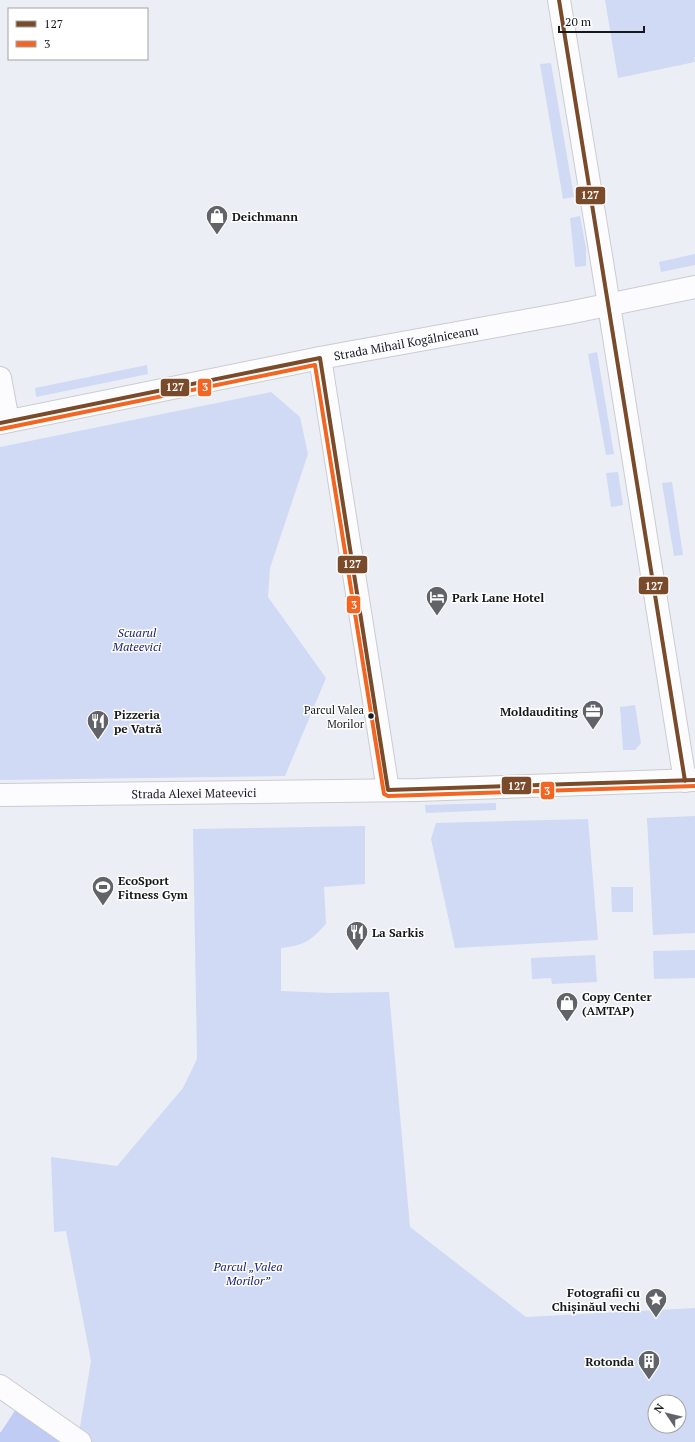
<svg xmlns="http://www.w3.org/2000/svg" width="695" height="1442" viewBox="0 0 695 1442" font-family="'PT Serif',serif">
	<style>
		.green { fill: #d0daf5; fill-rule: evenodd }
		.forest { fill: #c0ccf3 }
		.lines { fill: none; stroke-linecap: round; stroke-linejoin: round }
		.minor-casing { stroke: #caccd2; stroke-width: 24 }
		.secondary-casing { stroke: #caccd2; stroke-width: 24 }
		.minor { stroke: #fcfcfe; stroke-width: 22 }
		.secondary { stroke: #fcfcfe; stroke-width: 22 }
		.bus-1-casing { stroke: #fff; stroke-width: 7 }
		.bus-2-casing { stroke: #fff; stroke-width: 7 }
		.bus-1 { stroke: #7a4b2a; stroke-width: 4 }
		.bus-2 { stroke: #f26522; stroke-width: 4 }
		.bus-dot { fill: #16181c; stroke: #fff; stroke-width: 1.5 }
		.labels { text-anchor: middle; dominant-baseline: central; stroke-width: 3; stroke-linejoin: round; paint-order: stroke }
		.bus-label { font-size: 11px; fill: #16181c; stroke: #fff; text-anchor: end }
		.poi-label { font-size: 12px; font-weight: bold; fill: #16181c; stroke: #fff; text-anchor: start }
		.street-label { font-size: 12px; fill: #16181c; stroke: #fff }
		.park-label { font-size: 12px; font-style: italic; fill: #141c74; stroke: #fff }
		.line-badge { stroke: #fff; stroke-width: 1.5 }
		.badge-label { font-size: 11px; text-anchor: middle; font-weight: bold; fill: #fff }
	</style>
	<rect width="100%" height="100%" fill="#eceef5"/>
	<path class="green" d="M605,0H695V57H694L695,62L618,78Z
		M551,63L574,197L563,199L540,64Z
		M580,216L586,248V266L575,267L570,218Z
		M695,254V265L661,272L659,262Z
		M597,352L614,454L606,455L588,354Z
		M147,365L148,374L36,397L35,388Z
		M271,392L300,417L308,454L270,568L268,597L326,678L285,776L0,780V447Z
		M618,472L623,505L611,507L606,473Z
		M672,482L683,555L674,556L662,483Z
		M635,705L641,743L635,750H623L620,707Z
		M496,803V810L426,813L425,805Z
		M695,816V933L653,935L647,818Z
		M588,819L598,940L455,948L431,839L436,823Z
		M365,826V884L324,887L326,924C309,942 305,945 281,948V991L330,993L389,992L410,1227L526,1317L695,1308V1442H74L80,1427L91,1361L66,1231L54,1232L51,1157L117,1166L183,1088L197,1059L193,829ZM655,1402H679V1426H655Z
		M611,887H633V912H612Z
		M695,950V978L654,979L653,951Z
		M595,955L597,982L552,984L551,978L532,979L531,958Z"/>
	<path class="forest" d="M16,1409L60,1442H0V1432H1Z"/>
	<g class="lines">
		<g class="minor-casing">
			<path id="minor" d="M320,358L388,790
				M0,1386L80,1442"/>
		</g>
		<g class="secondary-casing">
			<g id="secondary">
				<path d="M559,0L603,268L685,781"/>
				<path d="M0,378L8,421"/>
				<path id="s1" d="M0,423L320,358L568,313L695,287"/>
				<path id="s2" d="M0,795L418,790L695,780"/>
			</g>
		</g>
		<use href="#minor" class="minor"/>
		<use href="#secondary" class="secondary"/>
		<g class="bus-1-casing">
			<path id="bus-1" d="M559,0L685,781
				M0,423L320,358L388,790L695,780"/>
		</g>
		<g class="bus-2-casing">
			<path id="bus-2" d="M1,429L315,365L384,794L388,796L695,786"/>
		</g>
		<use href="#bus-1" class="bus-1"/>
		<use href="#bus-2" class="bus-2"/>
	</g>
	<defs>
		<g id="shop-pin" transform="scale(1.15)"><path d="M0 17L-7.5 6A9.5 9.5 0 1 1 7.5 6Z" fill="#616368" stroke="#fff"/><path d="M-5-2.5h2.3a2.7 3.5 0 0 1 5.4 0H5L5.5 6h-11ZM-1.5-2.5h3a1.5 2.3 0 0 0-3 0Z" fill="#fff"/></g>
		<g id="hotel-pin" transform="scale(1.15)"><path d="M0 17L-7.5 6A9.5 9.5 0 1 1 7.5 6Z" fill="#616368" stroke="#fff"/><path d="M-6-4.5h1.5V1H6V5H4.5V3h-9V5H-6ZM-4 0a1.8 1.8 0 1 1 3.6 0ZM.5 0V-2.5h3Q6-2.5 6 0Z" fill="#fff"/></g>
		<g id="office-pin" transform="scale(1.15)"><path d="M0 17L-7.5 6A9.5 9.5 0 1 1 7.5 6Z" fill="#616368" stroke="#fff"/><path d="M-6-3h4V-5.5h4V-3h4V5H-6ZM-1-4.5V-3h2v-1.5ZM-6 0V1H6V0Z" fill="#fff"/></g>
		<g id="restaurant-pin" transform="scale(1.15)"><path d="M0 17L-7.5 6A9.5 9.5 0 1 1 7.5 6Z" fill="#616368" stroke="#fff"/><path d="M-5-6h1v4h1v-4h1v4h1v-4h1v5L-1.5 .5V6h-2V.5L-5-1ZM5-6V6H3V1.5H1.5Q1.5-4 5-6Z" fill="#fff"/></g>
		<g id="stadium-pin" transform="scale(1.15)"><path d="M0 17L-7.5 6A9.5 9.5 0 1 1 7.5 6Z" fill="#616368" stroke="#fff"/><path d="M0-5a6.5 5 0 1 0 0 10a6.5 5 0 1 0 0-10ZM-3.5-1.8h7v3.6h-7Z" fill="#fff"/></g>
		<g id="sight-pin" transform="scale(1.15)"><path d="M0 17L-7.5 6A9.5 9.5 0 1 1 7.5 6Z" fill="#616368" stroke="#fff"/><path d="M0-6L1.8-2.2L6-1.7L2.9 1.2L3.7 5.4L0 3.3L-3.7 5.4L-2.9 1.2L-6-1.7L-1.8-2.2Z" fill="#fff"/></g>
		<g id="building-pin" transform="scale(1.15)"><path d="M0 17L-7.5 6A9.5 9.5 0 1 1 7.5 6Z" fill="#616368" stroke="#fff"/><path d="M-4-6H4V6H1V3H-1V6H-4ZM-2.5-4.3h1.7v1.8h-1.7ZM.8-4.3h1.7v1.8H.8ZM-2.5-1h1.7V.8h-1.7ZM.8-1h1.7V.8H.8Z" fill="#fff"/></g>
	</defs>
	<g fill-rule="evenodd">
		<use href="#shop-pin" x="217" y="216"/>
		<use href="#hotel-pin" x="437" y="597"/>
		<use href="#office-pin" x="593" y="711"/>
		<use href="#restaurant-pin" x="98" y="721"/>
		<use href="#stadium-pin" x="103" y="887"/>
		<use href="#restaurant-pin" x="357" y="932"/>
		<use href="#shop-pin" x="567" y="1003"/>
		<use href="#sight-pin" x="656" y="1299"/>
		<use href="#building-pin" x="649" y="1361"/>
	</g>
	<circle class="bus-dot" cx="371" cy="716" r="3.5"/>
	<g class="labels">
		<g class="bus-label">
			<text x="364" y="710">Parcul Valea<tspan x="364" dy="14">Morilor</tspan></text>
		</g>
		<g class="poi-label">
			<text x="232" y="216">Deichmann</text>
			<text x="452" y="597">Park Lane Hotel</text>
			<text x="578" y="711" text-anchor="end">Moldauditing</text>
			<text x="114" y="714">Pizzeria<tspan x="114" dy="14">pe Vatră</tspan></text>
			<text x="118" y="880">EcoSport<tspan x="118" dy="14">Fitness Gym</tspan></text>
			<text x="372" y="932">La Sarkis</text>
			<text x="582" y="996">Copy Center<tspan x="582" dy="14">(AMTAP)</tspan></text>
			<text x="640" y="1292" text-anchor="end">Fotografii cu<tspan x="640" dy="14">Chișinăul vechi</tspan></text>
			<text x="634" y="1361" text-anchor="end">Rotonda</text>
		</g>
		<g class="street-label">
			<text stroke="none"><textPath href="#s1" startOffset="414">Strada Mihail Kogălniceanu</textPath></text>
			<text stroke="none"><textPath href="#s2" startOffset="194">Strada Alexei Mateevici</textPath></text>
		</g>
		<g class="park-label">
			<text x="137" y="632">Scuarul<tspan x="137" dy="14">Mateevici</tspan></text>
			<text x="248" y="1266">Parcul „Valea<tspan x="248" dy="14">Morilor”</tspan></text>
		</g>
	</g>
	<g class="line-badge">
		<rect x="575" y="186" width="31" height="19" rx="4" fill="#7a4b2a"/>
		<rect x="160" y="378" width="30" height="19" rx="4" fill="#7a4b2a"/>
		<rect x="197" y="378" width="15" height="19" rx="4" fill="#f26522"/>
		<rect x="337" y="555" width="31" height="19" rx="4" fill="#7a4b2a"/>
		<rect x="638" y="576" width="31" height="19" rx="4" fill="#7a4b2a"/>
		<rect x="346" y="595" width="15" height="19" rx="4" fill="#f26522"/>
		<rect x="501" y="776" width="31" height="19" rx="4" fill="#7a4b2a"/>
		<rect x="540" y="781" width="15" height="19" rx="4" fill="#f26522"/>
	</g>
	<g class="badge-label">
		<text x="590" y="199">127</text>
		<text x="175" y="391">127</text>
		<text x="205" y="391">3</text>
		<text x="352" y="568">127</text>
		<text x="654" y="590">127</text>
		<text x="354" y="609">3</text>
		<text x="517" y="790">127</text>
		<text x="547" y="795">3</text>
	</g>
	<rect x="8" y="8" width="140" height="52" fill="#ffffff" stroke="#a2a3a4"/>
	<rect x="16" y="21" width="20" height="6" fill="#7a4b2a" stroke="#a2a3a4"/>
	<text x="44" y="28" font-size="12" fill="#16181c">127</text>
	<rect x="16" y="41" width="20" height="6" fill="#f26522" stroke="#a2a3a4"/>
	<text x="44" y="48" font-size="12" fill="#16181c">3</text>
	<g transform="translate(667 1414) rotate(305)"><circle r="19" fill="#ffffff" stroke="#a2a3a4"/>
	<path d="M0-3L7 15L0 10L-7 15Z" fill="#616368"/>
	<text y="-6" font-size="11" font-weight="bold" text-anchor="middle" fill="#16181c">N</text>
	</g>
	<path d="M559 26v6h85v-6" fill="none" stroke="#16181c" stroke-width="2"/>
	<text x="565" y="26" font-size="12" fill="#16181c" stroke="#ffffff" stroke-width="3" paint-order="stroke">20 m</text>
</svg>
